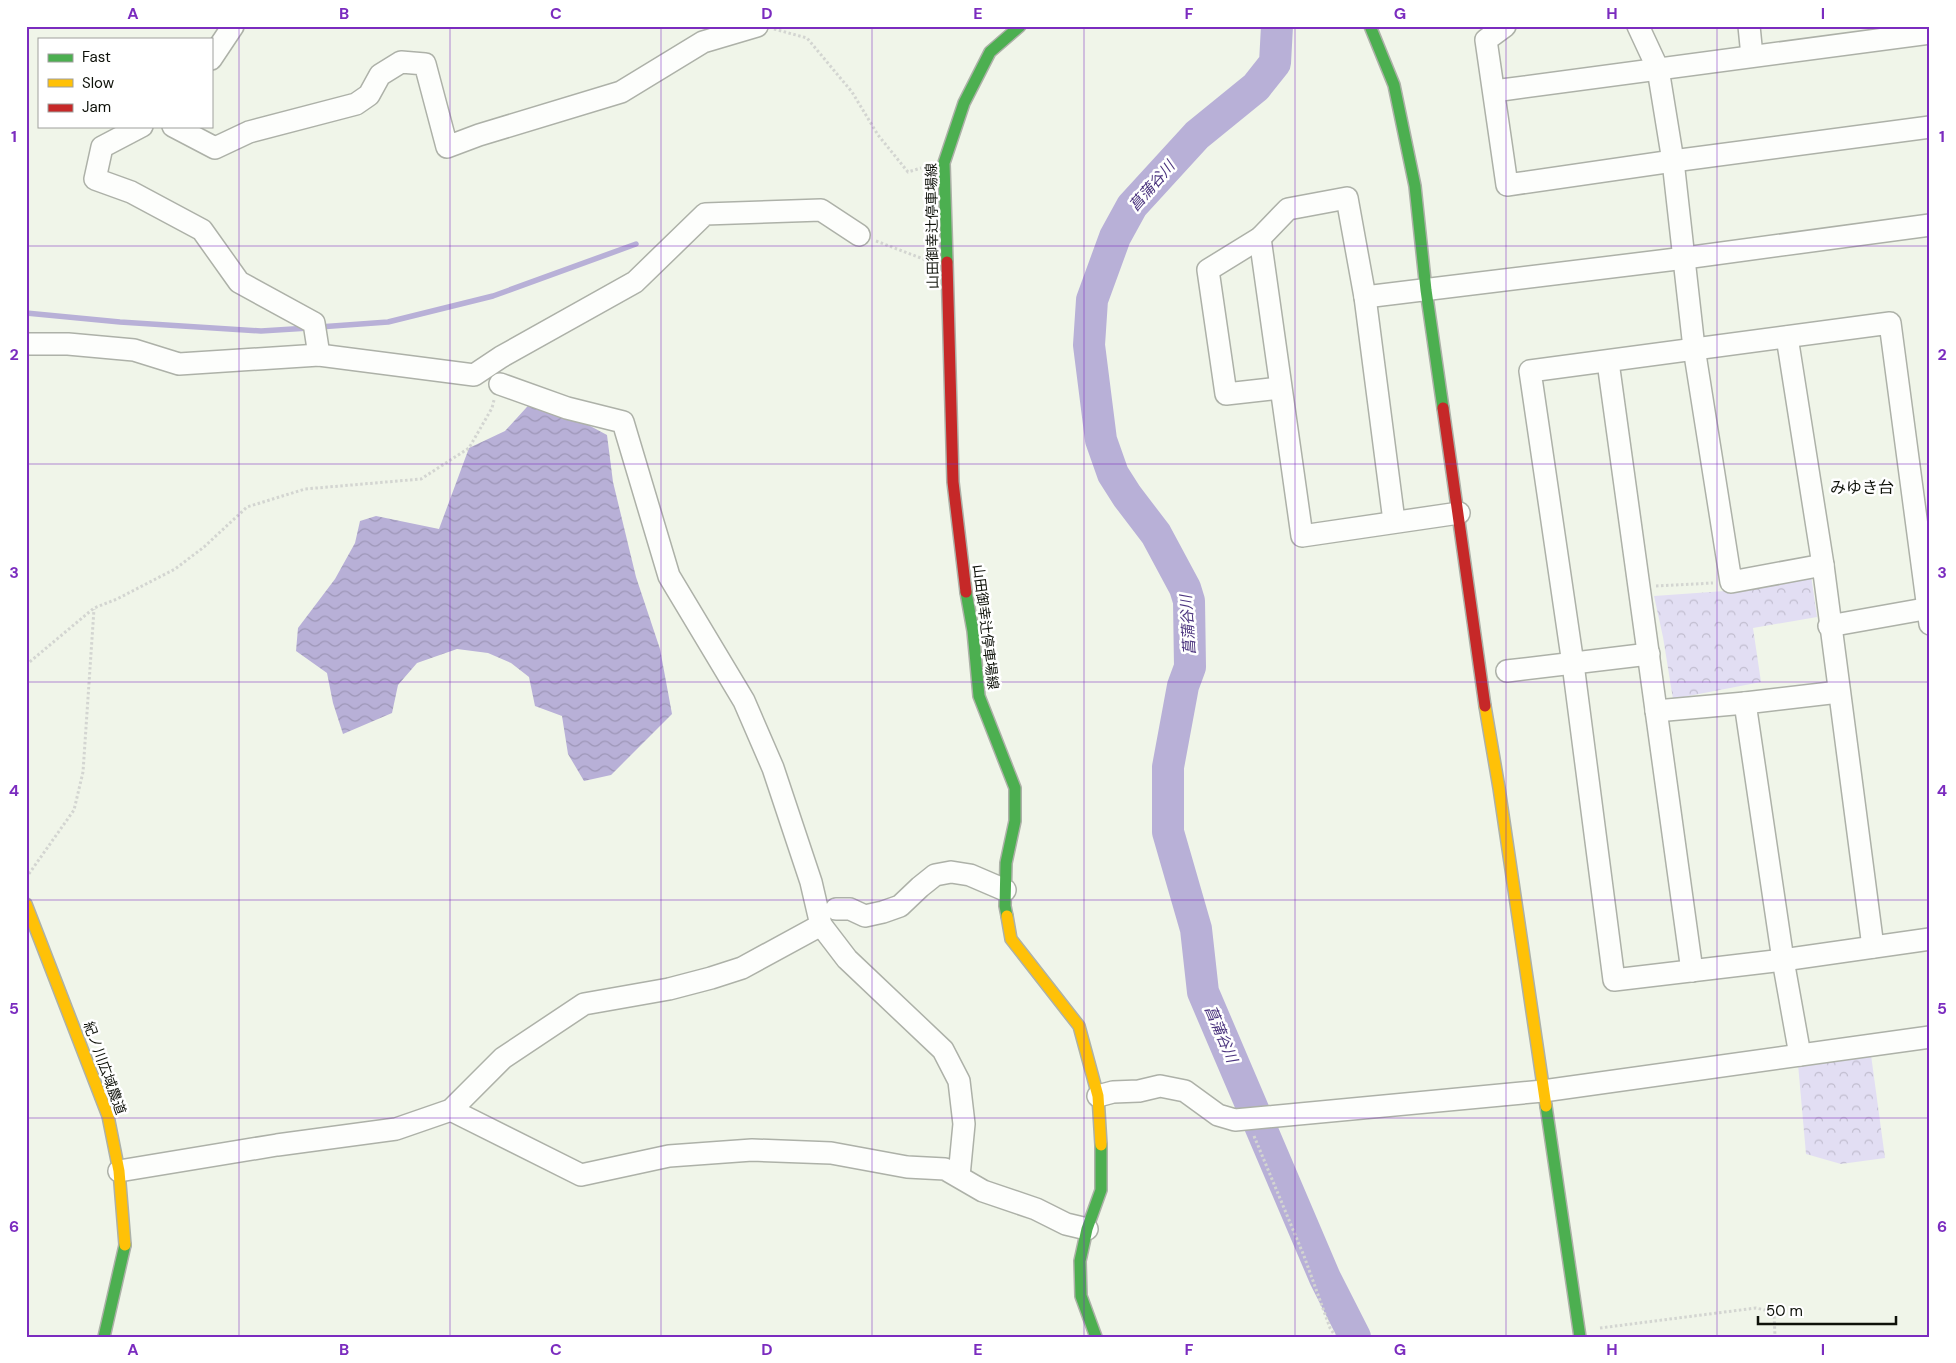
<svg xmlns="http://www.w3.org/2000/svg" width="1956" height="1363" font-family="'DM Sans','Noto Sans JP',sans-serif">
<defs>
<pattern id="park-crowns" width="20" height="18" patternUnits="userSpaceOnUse" patternTransform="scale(1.25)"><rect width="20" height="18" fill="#e2def3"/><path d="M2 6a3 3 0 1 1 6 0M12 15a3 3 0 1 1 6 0" fill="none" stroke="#c1bdcf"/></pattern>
<pattern id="water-waves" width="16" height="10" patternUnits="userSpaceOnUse" patternTransform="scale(1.25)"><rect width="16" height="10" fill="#b8b0d7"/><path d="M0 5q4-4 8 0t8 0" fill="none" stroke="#9d96b7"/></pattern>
</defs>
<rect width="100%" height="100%" fill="#f0f5e9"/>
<g fill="url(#park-crowns)">
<polygon points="1811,575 1817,617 1753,628 1761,682 1673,699 1663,637 1654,596 1739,590"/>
<polygon points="1871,1055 1885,1158 1841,1164 1806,1154 1798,1064"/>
</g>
<polygon fill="url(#water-waves)" points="536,397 607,435 613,482 636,577 660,649 672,714 611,775 584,781 568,754 562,716 535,706 529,677 511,663 488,653 457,649 417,663 398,685 392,713 343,734 333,703 327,673 296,651 298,628 335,579 355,543 360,521 376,516 439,529 469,448 505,431"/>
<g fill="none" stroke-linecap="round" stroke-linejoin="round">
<g stroke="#b8b0d7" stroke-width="5.5">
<polyline points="26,313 120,322 261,331 309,328"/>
<polyline points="319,327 388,322 493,296 636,244"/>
</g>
<polyline stroke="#b8b0d7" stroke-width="32" points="1277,26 1275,63 1256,87 1197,135 1132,206 1115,237 1092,300 1089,345 1101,440 1113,474 1127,496 1156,534 1185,588 1189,601 1190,667 1183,686 1168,767 1168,832 1196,929 1203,992 1325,1278 1355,1337"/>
<g stroke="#adb1a8" stroke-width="24">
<g id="street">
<polyline points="1505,26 1486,40 1507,185 1673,161 1930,127"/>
<polyline points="1638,26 1658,69 1673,161 1694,348 1731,582 1823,565"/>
<polyline points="1749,26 1752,56"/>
<polyline points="211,59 233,26"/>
<polyline points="1494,91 1930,33"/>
<polyline points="142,126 102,147 95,179 131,192 202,230 239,282 314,323 319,355"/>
<polyline points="173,126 215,148 249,132 356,104 369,95 380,75 401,62 425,64 447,147 479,135 621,92 703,42 757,26"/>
<polyline points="1260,238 1302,536 1459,513"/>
<polyline points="1365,297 1685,258 1930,225"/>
<polyline points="1787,337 1823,565 1873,947"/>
<polyline points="26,344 68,344 134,350 179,364 319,355 474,375 501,357 635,282 705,214 821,210 859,235"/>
<polyline points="1608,362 1692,971"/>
<polyline points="500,384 567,408 623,422 669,576 744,701 773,768 811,882 821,925 847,959 943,1050 959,1081 964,1124 959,1176"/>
<polyline points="1280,388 1226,394 1208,270 1260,238 1288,209 1347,198 1365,297 1394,521"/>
<polyline points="1930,624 1890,323 1530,371 1573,664 1614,980 1783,960 1930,939"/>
<polyline points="1829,626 1930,608"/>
<polyline points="1507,671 1649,654"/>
<polyline points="1656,711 1745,703"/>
<polyline points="836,909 850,909 865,916 883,912 900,906 920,887 935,875 951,872 970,875 1005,890"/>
<polyline points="1800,1055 1783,960 1745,703 1839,692"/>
<polyline points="1098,1096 1113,1092 1139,1091 1160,1086 1185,1091 1218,1115 1235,1120 1543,1091 1930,1037"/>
<polyline points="451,1110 581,1175 669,1156 752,1150 831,1153 907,1167 945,1169 983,1191 1036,1209 1066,1224 1087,1229"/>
<polyline points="119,1171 277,1145 396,1129 451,1110 503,1058 584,1004 669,989 711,978 742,968 821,925"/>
</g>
</g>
<g stroke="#adb1a8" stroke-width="14">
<g id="fast">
<polyline points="1370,26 1394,85 1415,186 1426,290 1443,408"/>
<polyline points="947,262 944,163 964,103 990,52 1020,26"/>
<polyline points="966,592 973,631 979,696 1015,788 1015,821 1006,863 1005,906 1007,916"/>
<polyline points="1546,1106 1580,1337"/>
<polyline points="104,1337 125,1245"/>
<polyline points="1096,1337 1081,1296 1080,1261 1087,1229 1101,1190 1101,1145"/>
</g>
</g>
<g stroke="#adb1a8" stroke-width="14">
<g id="slow">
<polyline points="1485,706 1499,788 1546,1106"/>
<polyline points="26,904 108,1116 119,1171 125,1245"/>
<polyline points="1007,916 1011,939 1079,1026 1098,1096 1101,1145"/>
</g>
</g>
<g stroke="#adb1a8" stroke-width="14">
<g id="jam">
<polyline points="947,262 953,482 966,592"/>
<polyline points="1443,408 1485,706"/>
</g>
</g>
<g stroke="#d3d5d1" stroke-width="3" stroke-dasharray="2.5 2.5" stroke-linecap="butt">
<polyline points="774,29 807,38 852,92 878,135 908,172 921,168"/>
<polyline points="876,241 926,260"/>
<polyline points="1656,586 1713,583"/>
<polyline points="26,665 94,608 117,599 175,569 204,547 247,507 305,489 421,479 469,448 492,408 494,400"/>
<polyline points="26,878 74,810 83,772 94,609"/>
<polyline points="1254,1136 1304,1256 1330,1328 1336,1337"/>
<polyline points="1600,1328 1756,1308 1774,1312 1775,1337"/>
</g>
<use href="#street" stroke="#fdfefc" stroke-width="21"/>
<use href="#fast" stroke="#4caf50" stroke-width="11"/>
<use href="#slow" stroke="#ffc107" stroke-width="11"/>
<use href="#jam" stroke="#c62828" stroke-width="11"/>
</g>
<path fill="none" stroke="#7b2cbf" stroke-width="1" stroke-opacity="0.55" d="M239,26V1337M450,26V1337M661,26V1337M872,26V1337M1084,26V1337M1295,26V1337M1506,26V1337M1717,26V1337M26,246H1930M26,464H1930M26,682H1930M26,900H1930M26,1118H1930"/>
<g text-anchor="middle" stroke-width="5" stroke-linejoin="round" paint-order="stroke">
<g font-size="14" fill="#0e1109" stroke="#fff">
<text transform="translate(932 226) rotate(-91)" y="5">山田御幸辻停車場線</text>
<text transform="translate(986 627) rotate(83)" y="5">山田御幸辻停車場線</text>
<text transform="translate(105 1068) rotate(70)" y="5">紀ノ川広域農道</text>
</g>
<g font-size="15" font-style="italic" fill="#4c357f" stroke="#fff">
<text transform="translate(1152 186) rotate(-49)" y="5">菖蒲谷川</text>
<text transform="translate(1188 625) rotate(-94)" y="5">菖蒲谷川</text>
<text transform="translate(1221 1034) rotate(67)" y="5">菖蒲谷川</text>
</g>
<g font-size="16" fill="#0e1109" stroke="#fff">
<text x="1862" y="493">みゆき台</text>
</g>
</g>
<rect width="1956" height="1363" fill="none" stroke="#ffffff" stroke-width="55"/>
<rect x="38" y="38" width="175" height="90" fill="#ffffff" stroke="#9fa09d"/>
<rect x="48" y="54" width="25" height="8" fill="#4caf50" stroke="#9fa09d"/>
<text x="82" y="62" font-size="15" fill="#0e1109">Fast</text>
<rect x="48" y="79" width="25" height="8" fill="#ffc107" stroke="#9fa09d"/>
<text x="82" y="88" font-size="15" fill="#0e1109">Slow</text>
<rect x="48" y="104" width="25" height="8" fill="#c62828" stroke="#9fa09d"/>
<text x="82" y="112" font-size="15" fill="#0e1109">Jam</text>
<path d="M1758 1316v8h138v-8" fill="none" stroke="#0e1109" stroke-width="2.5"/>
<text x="1766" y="1316" font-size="15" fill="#0e1109" stroke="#ffffff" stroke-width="4" paint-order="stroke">50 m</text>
<rect x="28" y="28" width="1900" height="1308" fill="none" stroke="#7b2cbf" stroke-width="2"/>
<g font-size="16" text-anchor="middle" font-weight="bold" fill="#7b2cbf">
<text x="133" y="19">A</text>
<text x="344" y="19">B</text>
<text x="556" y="19">C</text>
<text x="767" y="19">D</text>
<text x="978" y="19">E</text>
<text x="1189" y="19">F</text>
<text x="1400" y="19">G</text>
<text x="1612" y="19">H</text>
<text x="1823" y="19">I</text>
<text x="14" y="142">1</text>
<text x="1942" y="142">1</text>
<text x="14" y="360">2</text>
<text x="1942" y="360">2</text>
<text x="14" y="578">3</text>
<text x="1942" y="578">3</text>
<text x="14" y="796">4</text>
<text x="1942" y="796">4</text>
<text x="14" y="1014">5</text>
<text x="1942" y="1014">5</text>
<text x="14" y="1232">6</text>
<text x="1942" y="1232">6</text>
<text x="133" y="1355">A</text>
<text x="344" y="1355">B</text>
<text x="556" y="1355">C</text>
<text x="767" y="1355">D</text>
<text x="978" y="1355">E</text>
<text x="1189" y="1355">F</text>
<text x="1400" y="1355">G</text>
<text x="1612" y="1355">H</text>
<text x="1823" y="1355">I</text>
</g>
</svg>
